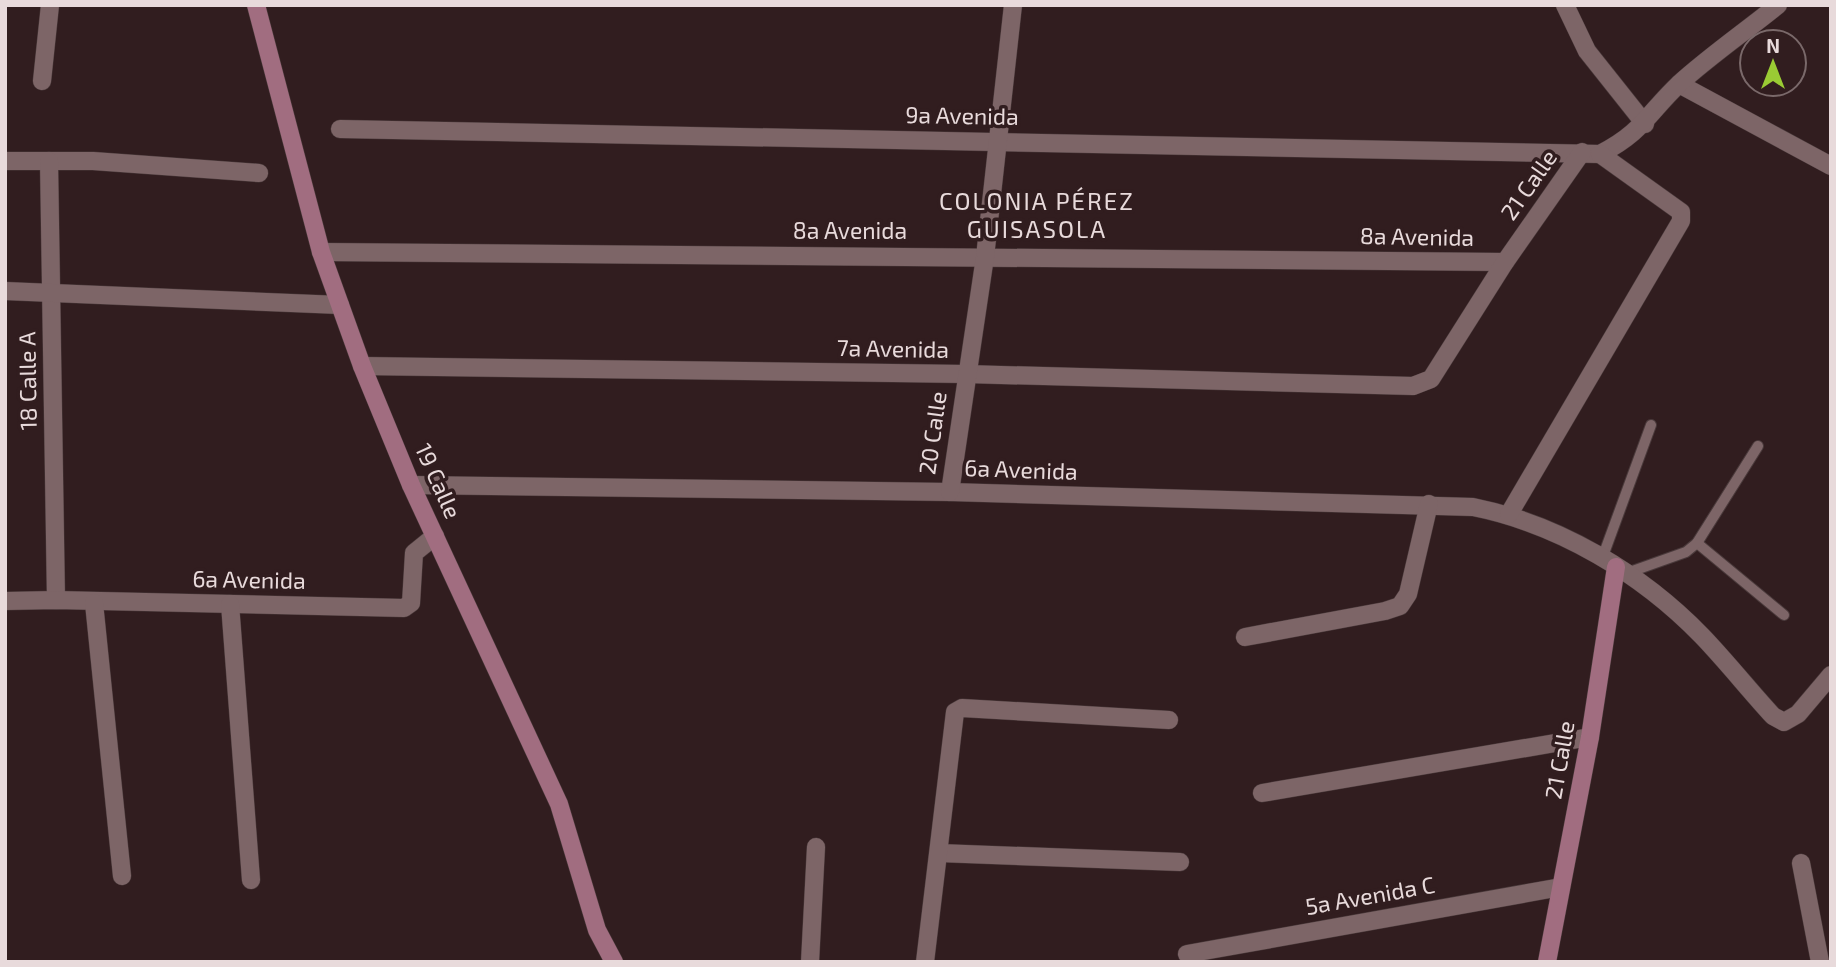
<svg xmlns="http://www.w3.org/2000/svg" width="1836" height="967" font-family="'Exo 2',sans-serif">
<rect width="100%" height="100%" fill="#311d1f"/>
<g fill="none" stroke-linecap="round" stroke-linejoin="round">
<g stroke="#4a3a3b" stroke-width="12">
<g id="lane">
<polyline points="1697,543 1784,615"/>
<polyline points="1603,556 1651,425"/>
<polyline points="1627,573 1686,552 1697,543 1758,446"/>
</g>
</g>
<g stroke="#4a3a3b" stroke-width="19">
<g id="street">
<polyline points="1565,5 1587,51 1645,124"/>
<polyline points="42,81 50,5"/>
<polyline points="1679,84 1831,166"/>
<path d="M340,129L1600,154C1643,132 1648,113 1680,83C1711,55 1746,31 1778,5"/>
<polyline points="5,161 93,161 259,173"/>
<polyline points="49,161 56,600"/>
<polyline points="321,252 1505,262"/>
<polyline points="5,291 340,305"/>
<polyline points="362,366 966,374 1413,386 1431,379 1505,262 1582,152"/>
<path d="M411,485L950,492L1473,507C1559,524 1642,574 1702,636C1727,662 1749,690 1773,716L1784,722L1798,714L1831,675"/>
<polyline points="950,492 985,257 1013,5"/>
<polyline points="1509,514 1681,221 1681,212 1600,154"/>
<polyline points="5,601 56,600 404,608 411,603 414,553 435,536"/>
<polyline points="94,603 122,876"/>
<polyline points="230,604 251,880"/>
<polyline points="1245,637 1385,611 1400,606 1408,594 1429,504"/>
<polyline points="1262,793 1590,737"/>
<polyline points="939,853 1180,862"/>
<polyline points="1801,863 1820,962"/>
<polyline points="1187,954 1561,887"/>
<polyline points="810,962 816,847"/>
<polyline points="925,962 955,712 962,708 1169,720"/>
</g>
</g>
<g stroke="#4a3a3b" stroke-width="19">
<g id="secondary">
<polyline points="256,5 321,252 362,366 411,485 559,804 597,930 614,962"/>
<polyline points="1547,962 1590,737 1616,567"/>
</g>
</g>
<use href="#lane" stroke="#7d6567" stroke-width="10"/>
<use href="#street" stroke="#7d6567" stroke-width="18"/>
<use href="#secondary" stroke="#a16d80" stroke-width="18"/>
</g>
<g text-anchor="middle" stroke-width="7" stroke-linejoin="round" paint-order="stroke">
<g font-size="23" fill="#e8dadb" stroke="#311d1f">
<text transform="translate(962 116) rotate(1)" y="8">9a Avenida</text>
<text transform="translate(1529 185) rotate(-55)" y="8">21 Calle</text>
<text x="850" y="239">8a Avenida</text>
<text transform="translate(1417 237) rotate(1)" y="8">8a Avenida</text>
<text transform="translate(893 349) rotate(1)" y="8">7a Avenida</text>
<text transform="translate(28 381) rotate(-91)" y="8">18 Calle A</text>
<text transform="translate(933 433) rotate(-82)" y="8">20 Calle</text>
<text transform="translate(1021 470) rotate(2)" y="8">6a Avenida</text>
<text transform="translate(438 481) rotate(66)" y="8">19 Calle</text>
<text transform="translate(249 580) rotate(1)" y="8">6a Avenida</text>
<text transform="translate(1560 760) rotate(-80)" y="8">21 Calle</text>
<text transform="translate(1370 896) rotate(-10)" y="8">5a Avenida C</text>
</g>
<g font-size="24" letter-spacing="2" fill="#e8dadb" stroke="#311d1f">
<text x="1037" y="210">COLONIA PÉREZ<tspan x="1037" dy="28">GUISASOLA</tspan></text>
</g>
</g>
<rect width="1836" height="967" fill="none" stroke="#e8dadb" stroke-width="14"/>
<g transform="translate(1773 63)"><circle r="33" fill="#311d1f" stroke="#7a696a" stroke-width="2"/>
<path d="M0-5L12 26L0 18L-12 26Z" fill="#9acb34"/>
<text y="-10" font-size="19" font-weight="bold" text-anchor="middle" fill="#e8dadb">N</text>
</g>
</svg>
